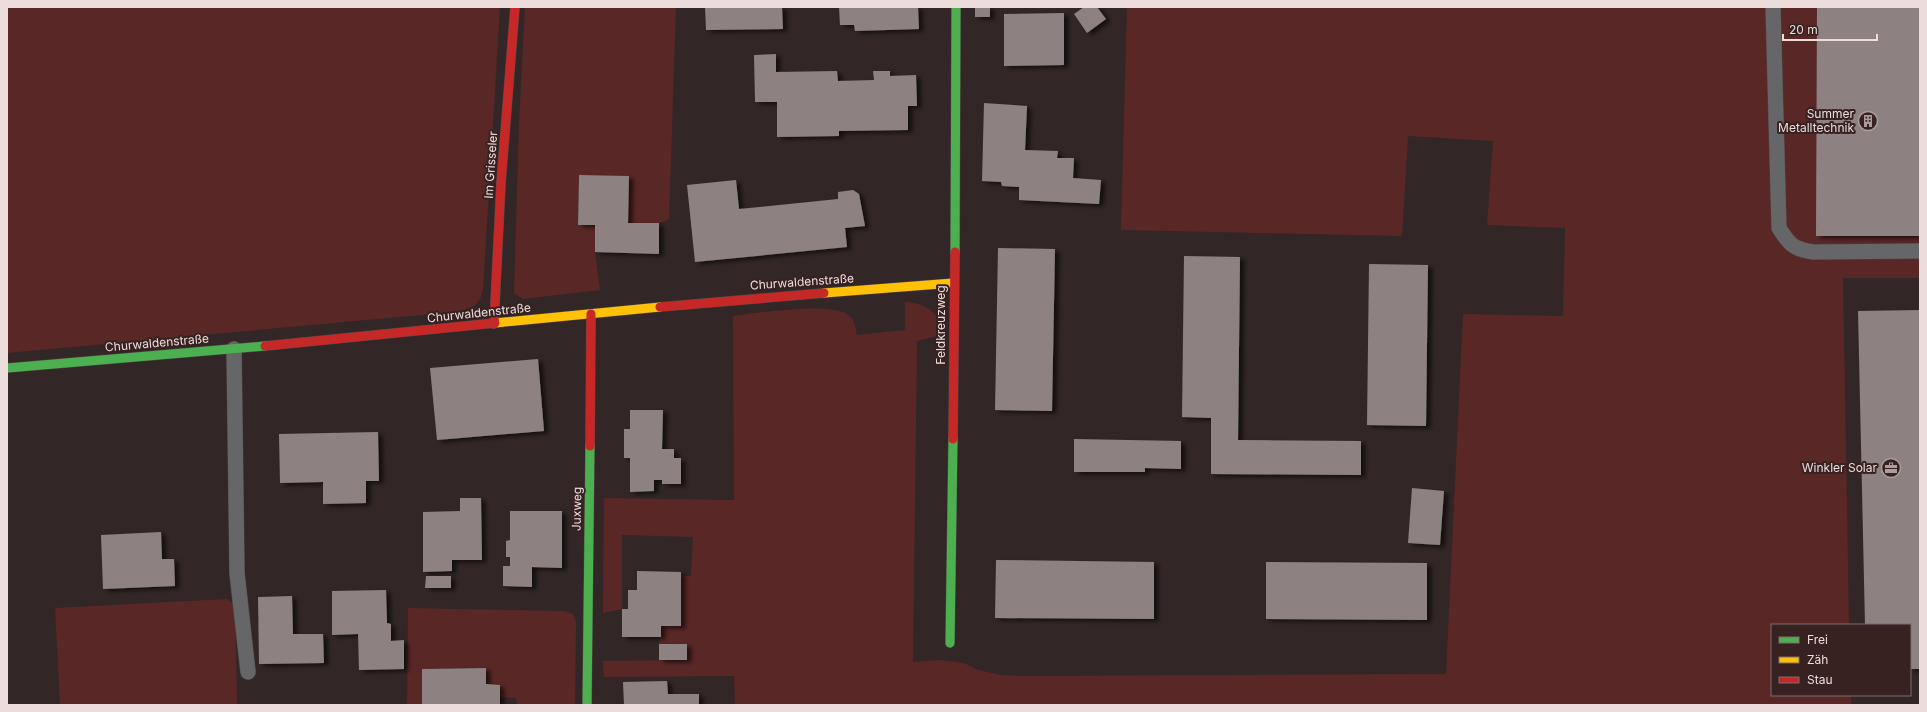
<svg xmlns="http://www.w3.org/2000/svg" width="1927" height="712" font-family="Inter,sans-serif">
<defs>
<filter id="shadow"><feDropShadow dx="4.5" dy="2.5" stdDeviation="2" flood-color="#0009"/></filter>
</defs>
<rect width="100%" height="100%" fill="#322726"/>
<g fill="#5a2727">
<path d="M7,7H500L483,290C478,309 472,307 454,312L7,353Z"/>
<polygon points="525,7 676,7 669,219 659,223 628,223 629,176 579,175 578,224 595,225 595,252 600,290 523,299 514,293 519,122"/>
<path d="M1127,7H1920V278H1843L1849,625H1772V695H1851V705H735L734,676L604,677L603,661L687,660V644H659L661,626L681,576H691L693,537L622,535V609L603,613L604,498L734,500L733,316C757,313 828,302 847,314C855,319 855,326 857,335L905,330V302C926,303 940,312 942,335L917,341L913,662L939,660L964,663L978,670L1001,675L1025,676L1446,674L1463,314L1563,316L1565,228L1487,225L1493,141L1408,136L1402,236L1121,230Z"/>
<polygon points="227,599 235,605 237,705 60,705 55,608"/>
<polygon points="408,608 564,611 573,614 576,622 575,705 517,705 516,698 500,697 500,685 486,684 486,668 422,669 422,705 407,705"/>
</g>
<g fill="#8d8281" filter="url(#shadow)">
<polygon points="705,7 782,7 783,29 706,30"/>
<polygon points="839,7 918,7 919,29 855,31 854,25 840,25"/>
<rect x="975" y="7" width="15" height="10"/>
<polygon points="1084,7 1097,7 1106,19 1087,33 1074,14"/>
<polygon points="1817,7 1920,7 1920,236 1816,236"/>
<polygon points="1064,13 1064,65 1004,66 1004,14"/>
<polygon points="776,54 776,72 837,71 838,81 874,80 873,71 890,71 890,76 916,75 917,106 908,106 908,130 839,131 839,136 777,137 777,102 755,102 754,55"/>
<polygon points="984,103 1027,106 1025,150 1058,151 1057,158 1074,158 1073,178 1101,180 1099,204 1019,200 1019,187 1002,186 1001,182 982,181"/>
<polygon points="579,175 629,176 628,223 659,223 659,254 595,252 595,225 578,225"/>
<polygon points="736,180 739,209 838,199 838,192 853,190 859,194 865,226 845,228 847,247 695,262 687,185"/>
<polygon points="998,248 1055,249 1052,411 995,410"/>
<polygon points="1184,256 1240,257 1238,440 1361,441 1361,475 1211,474 1211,418 1182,417"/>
<polygon points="1369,264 1428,265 1426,426 1367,425"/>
<polygon points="1920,310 1920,669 1910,669 1910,625 1865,625 1858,311"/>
<polygon points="538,359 544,431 437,440 430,368"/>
<polygon points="630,410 663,410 662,449 674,449 674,458 681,458 681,484 662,484 662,480 654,480 654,491 630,492 630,458 624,458 624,429 630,429"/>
<polygon points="378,432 379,481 366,481 366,503 323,504 323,482 280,483 279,434"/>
<polygon points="1074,439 1181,441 1181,469 1145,468 1145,472 1074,472"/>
<polygon points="1412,488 1444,491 1440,545 1408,543"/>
<polygon points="460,498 481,498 482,560 452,560 452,571 423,572 423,512 460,511"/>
<polygon points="510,511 562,511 562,568 532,567 532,587 503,586 503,566 510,566 510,557 506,557 506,541 510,540"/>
<polygon points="161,532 162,559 174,559 175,586 103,589 101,535"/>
<polygon points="996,560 1154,562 1154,619 995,618"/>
<polygon points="1266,562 1427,563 1427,620 1266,619"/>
<polygon points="637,571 681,572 681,626 661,626 661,637 622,637 622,609 628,609 628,590 637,590"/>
<polygon points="426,576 451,576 451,588 425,588"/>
<polygon points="386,590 387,623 391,624 391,641 404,640 404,669 359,670 358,634 332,635 332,591"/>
<polygon points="292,596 293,634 323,634 324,663 259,664 258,597"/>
<rect x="659" y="644" width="28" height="16"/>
<polygon points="486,668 486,684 500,685 500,705 422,705 422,669"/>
<polygon points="667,681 668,694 699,694 699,705 624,705 623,682"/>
</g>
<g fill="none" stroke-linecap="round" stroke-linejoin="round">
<g stroke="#4f4544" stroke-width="16">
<g id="lane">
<path d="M1773,7L1779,228C1789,244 1793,249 1813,252L1920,251"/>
<polyline points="234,349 237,573 248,672"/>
</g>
</g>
<g stroke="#4f4544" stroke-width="10">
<g id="fast">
<polyline points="955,252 956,7"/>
<polyline points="7,368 265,346"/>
<polyline points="950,643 953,439"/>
<polyline points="587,705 590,446"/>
</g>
</g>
<g stroke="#4f4544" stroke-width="10">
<g id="slow">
<polyline points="824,293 953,283"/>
<polyline points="495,323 660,307"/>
</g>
</g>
<g stroke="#4f4544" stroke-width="10">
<g id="jam">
<polyline points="660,307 824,293"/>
<polyline points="494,324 501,183 515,7"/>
<polyline points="265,346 495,323"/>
<polyline points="953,439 955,252"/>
<polyline points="590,446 591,314"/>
</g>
</g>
<use href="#lane" stroke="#666567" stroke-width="15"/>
<use href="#fast" stroke="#4caf50" stroke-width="9"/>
<use href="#slow" stroke="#ffc107" stroke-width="9"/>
<use href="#jam" stroke="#c62828" stroke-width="9"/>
</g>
<defs>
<g id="building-ring" transform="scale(1)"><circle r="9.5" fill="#372221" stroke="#ab9d9c" stroke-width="1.5"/><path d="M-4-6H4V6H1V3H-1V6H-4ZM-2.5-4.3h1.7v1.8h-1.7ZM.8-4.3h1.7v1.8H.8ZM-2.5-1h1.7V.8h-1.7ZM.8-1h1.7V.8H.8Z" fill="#ab9d9c"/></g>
<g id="office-ring" transform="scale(1)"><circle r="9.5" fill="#372221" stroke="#ab9d9c" stroke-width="1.5"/><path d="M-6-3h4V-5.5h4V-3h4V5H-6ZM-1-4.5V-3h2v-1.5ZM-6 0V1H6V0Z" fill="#ab9d9c"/></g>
</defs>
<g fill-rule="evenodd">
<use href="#building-ring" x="1868" y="121"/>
<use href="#office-ring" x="1891" y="468"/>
</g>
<g text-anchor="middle" stroke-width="4" stroke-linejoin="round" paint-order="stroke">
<g font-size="12" fill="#ecdddc" stroke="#372221" text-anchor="end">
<text x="1854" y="118">Summer<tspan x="1854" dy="14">Metalltechnik</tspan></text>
<text x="1877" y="472">Winkler Solar</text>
</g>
<g font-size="12" fill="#ecdddc" stroke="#372221">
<text transform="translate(491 165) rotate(-86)" y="4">Im Grisseler</text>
<text transform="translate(802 282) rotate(-4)" y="4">Churwaldenstraße</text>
<text transform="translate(479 313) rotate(-6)" y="4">Churwaldenstraße</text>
<text transform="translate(941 325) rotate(-90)" y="4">Feldkreuzweg</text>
<text transform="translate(157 343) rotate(-5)" y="4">Churwaldenstraße</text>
<text transform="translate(577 509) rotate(-89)" y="4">Juxweg</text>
</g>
</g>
<rect width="1927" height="712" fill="none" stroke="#ecdddc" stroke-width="16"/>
<rect x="1771" y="624" width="140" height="72" fill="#372221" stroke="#7f6d6c"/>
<rect x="1779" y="637" width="20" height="6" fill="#4caf50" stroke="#7f6d6c"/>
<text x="1807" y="644" font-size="12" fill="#ecdddc">Frei</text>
<rect x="1779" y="657" width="20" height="6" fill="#ffc107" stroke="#7f6d6c"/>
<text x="1807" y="664" font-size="12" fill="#ecdddc">Zäh</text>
<rect x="1779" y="677" width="20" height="6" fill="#c62828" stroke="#7f6d6c"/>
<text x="1807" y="684" font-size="12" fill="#ecdddc">Stau</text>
<path d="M1783 34v6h94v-6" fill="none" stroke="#ecdddc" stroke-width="2"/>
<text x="1789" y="34" font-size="12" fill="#ecdddc" stroke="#372221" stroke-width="3" paint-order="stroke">20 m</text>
</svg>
